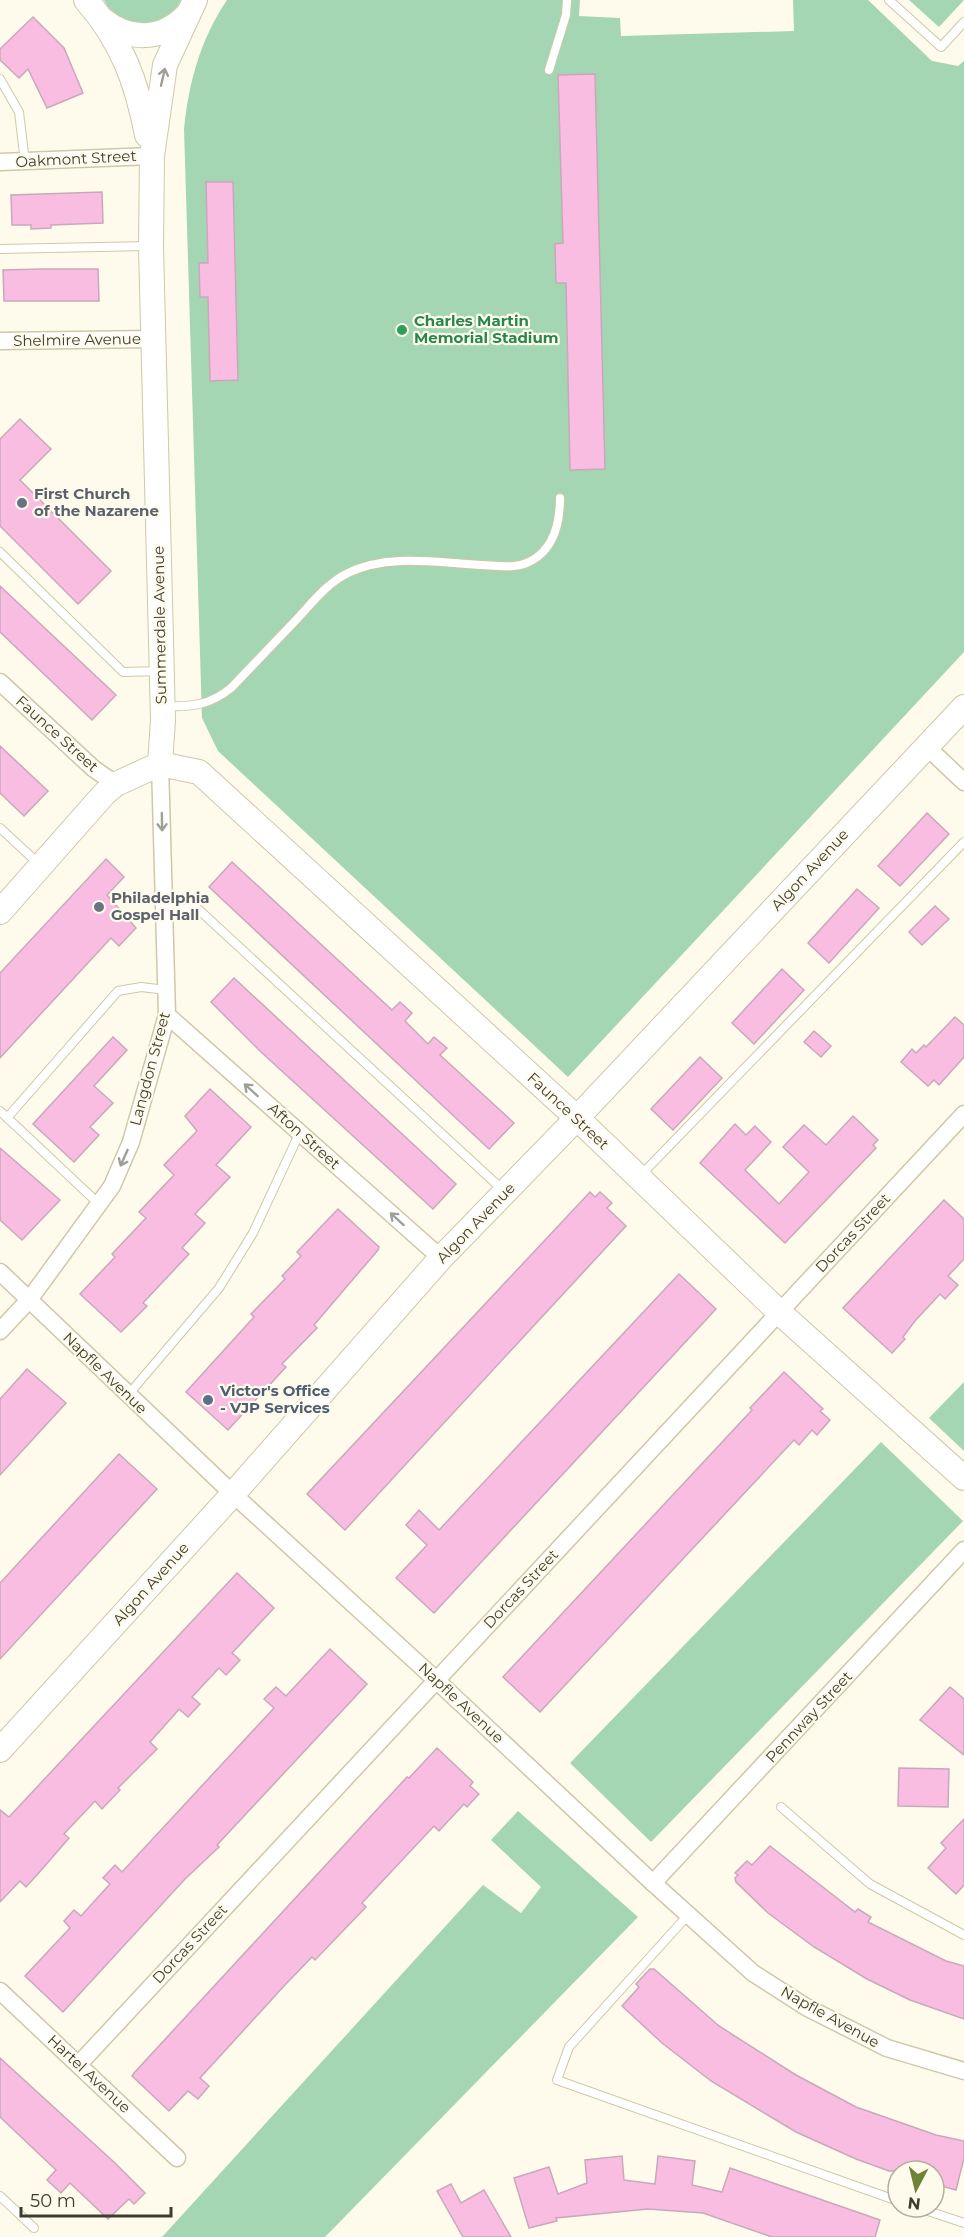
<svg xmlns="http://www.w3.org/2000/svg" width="964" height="2237" font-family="Montserrat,sans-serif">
<rect width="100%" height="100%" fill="#fefbed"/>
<g fill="#a5d6b3">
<path d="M104,0H181C166,32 118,31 104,0Z"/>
<path d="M227,0H580L579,16L620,18L621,36L794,31L793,0H868L932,61L958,66L964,61V652L568,1077L218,751L202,718L184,129C189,82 200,40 227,0Z"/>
<polygon points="909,0 964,0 939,27"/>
<polygon points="964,1382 964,1451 929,1418"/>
<polygon points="881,1442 963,1521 651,1842 570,1763"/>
<polygon points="518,1811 638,1917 325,2237 162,2237 483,1885 521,1913 541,1887 491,1840"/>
</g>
<g fill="#f9bde2" stroke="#c9a8bb" stroke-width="1.5">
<polygon points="33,17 64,48 83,93 47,108 28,69 19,78 0,60 0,49"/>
<polygon points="595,74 605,469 570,470 566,283 556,283 555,244 563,243 558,75"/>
<polygon points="206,182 233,182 238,380 210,381 208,297 200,297 199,263 208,263"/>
<polygon points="102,192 103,223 51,225 51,228 31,229 31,225 12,225 11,195"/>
<polygon points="41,269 98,269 99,301 4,301 3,270"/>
<polygon points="20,419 51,449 20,480 111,571 78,604 0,526 0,439"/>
<polygon points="0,586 116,695 92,720 0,632"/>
<polygon points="0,746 48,791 24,816 0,793"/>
<polygon points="927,813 949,834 900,886 878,866"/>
<polygon points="106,859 124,877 107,895 136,928 119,946 111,938 0,1058 0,973"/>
<polygon points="232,862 392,1010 400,1002 412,1013 405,1021 428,1044 434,1037 447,1048 440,1055 514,1123 489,1149 209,887"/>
<polygon points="857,889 879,908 829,963 808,943"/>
<polygon points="935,906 949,919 922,945 909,932"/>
<polygon points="782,969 804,990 754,1044 732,1023"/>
<polygon points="234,978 456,1184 433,1209 261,1052 211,1002"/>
<polygon points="955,1017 964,1025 964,1057 939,1085 934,1080 928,1086 901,1062 912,1049 916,1053 924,1045 926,1047"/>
<polygon points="814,1031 831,1046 821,1057 804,1042"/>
<polygon points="113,1037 127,1050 94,1086 113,1103 90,1127 99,1135 74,1162 33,1124"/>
<polygon points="700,1057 722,1078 673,1130 651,1109"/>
<polygon points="210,1089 251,1127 216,1165 230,1177 195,1214 205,1223 182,1248 189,1254 143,1303 147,1306 121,1332 80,1294 115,1257 112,1254 146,1218 139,1212 174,1175 164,1165 197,1131 185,1116"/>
<polygon points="853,1116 878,1140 873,1145 876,1148 785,1243 700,1163 735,1124 746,1135 755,1126 771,1142 745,1170 779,1204 809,1172 783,1147 804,1125 826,1145"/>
<polygon points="0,1148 60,1200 22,1240 0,1220"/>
<polygon points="590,1192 595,1197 600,1192 612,1203 607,1208 626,1226 345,1530 307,1494"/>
<polygon points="944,1200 964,1219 964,1259 948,1276 958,1285 945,1299 940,1294 915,1321 903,1337 905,1339 892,1353 843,1308"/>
<polygon points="338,1209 379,1247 378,1250 314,1325 317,1328 282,1364 286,1367 228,1430 186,1392 254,1317 251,1314 285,1279 282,1276 301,1256 297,1252"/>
<polygon points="679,1274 716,1309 434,1613 396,1578 427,1545 406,1525 419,1510 439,1530"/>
<polygon points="27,1369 66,1403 0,1475 0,1399"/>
<polygon points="784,1372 823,1409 820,1411 830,1420 817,1435 812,1430 799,1445 794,1440 540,1712 503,1677 752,1410 750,1408"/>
<polygon points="119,1454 157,1489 0,1659 0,1583"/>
<polygon points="237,1573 274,1608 232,1653 240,1660 226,1675 219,1668 192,1697 200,1704 188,1717 179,1709 175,1714 150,1742 157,1749 118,1788 120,1790 102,1809 95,1801 64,1834 69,1838 37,1875 26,1887 20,1881 0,1902 0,1810 9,1817"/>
<polygon points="330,1649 367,1684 217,1845 219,1847 185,1879 63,2012 25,1976 70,1928 64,1921 74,1910 81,1916 110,1884 103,1878 115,1865 122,1872 274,1708 264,1699 276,1687 286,1696"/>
<polygon points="950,1687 964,1699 964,1755 920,1720"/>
<polygon points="437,1748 473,1782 470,1786 479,1794 467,1807 464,1804 439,1831 434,1826 362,1903 366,1907 315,1960 312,1957 284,1986 200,2078 209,2086 198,2099 188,2091 169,2111 132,2076 134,2073 407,1777 409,1778"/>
<polygon points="899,1768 949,1769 948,1807 898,1806"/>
<polygon points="964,1819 964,1885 956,1894 928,1868 946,1848 941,1843"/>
<polygon points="770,1846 855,1912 858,1909 871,1917 868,1922 946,1961 964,1966 964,2019 910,2000 867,1979 814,1947 768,1913 736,1882 735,1878 738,1875 735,1873 747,1861 752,1865"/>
<polygon points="650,1969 654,1969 719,2026 796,2075 856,2107 936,2135 964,2141 964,2158 956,2190 934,2184 934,2171 889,2171 856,2159 796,2132 711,2081 662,2043 622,2006 639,1987 636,1984"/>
<polygon points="0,2058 115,2163 145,2193 134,2204 129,2199 108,2219 70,2183 61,2193 47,2180 56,2170 0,2117"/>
<polygon points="622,2156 624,2180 655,2184 658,2156 695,2161 692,2185 722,2192 730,2168 880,2220 875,2237 772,2237 703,2213 648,2209 556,2218 557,2221 529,2228 514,2178 549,2167 558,2194 587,2183 585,2160"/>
<polygon points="451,2184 461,2203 484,2190 511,2237 463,2237 437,2191"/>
</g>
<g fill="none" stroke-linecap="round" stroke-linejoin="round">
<g stroke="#cfc8a6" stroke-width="10">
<g id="lane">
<polyline points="889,0 941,47 964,22"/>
<polyline points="549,70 566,15 567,0"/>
<polyline points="0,79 19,112 25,162"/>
<polyline points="0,249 148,246"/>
<polyline points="0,552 123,672 161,671"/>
<path d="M166,706C192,707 210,705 231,688C253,665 275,642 297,619C312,603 327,583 348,573C389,553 438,563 482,565C499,566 516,569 531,561C555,548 560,522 560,498"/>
<polyline points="0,828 39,864"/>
<polyline points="164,908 198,909 504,1191"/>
<polyline points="0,1111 99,1204"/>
<polyline points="7,1118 118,991 141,987 166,990"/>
<polyline points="641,1175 964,842"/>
<polyline points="128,1395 219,1288 253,1233 300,1132"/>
<polyline points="781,1807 870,1884 964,1935"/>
<polyline points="688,1915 569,2047 557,2080 898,2201"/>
<polyline points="0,2196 34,2228"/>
<polyline points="916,2207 964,2223"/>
</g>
</g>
<g stroke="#cfc8a6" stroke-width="19">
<g id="street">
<polyline points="0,162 152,156"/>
<polyline points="0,341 153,339"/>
<polyline points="0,682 94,769 116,784"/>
<polyline points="927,747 964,782"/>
<polyline points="167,1015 441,1258"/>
<polyline points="0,1272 233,1494 436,1680 653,1883 753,1973 806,2007 887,2048 964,2071"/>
<polyline points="0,1331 29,1300 112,1186 131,1142 167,1015 160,764"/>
<polyline points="653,1883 964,1550"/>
<polyline points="0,1991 177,2158"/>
<polyline points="79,2064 964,1114"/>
</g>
</g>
<g stroke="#cfc8a6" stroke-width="26">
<g id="secondary">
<path d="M86,0C122,41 137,83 147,135"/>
<path d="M103,20C130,42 163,40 187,15"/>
<polyline points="160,764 199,772 577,1118 779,1312 964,1478"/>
<polyline points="160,764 163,720 151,246 152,156 165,65 195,0"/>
<polyline points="0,912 105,793 116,784 160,764"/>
<polyline points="0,1750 233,1494 441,1258 577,1118 964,707"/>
</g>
</g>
<use href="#lane" stroke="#fff" stroke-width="8"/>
<use href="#street" stroke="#fff" stroke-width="16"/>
<use href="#secondary" stroke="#fff" stroke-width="24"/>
</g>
<defs><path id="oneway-shaft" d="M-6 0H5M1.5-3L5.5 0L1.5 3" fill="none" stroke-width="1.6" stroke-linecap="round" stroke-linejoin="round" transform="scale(1.5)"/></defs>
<g stroke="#a09e97">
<use href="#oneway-shaft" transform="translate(163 77) rotate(-77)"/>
<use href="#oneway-shaft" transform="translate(162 822) rotate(89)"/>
<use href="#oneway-shaft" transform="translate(251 1090) rotate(-138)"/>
<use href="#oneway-shaft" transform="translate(124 1158) rotate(114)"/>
<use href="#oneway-shaft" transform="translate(397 1219) rotate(-138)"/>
</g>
<circle fill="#2e9e5b" stroke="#fefbed" stroke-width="2" cx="402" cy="330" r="6"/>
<g fill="#6b7280" stroke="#fefbed" stroke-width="2">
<circle cx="22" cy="503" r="6"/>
<circle cx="99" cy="907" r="6"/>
</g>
<circle fill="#5c6f8a" stroke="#fefbed" stroke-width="2" cx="208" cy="1400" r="6"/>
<g text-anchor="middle" stroke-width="4.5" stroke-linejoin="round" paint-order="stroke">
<g font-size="15" fill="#403d2f" stroke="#fefbed">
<text transform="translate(76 159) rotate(-3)" y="5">Oakmont Street</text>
<text transform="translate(77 340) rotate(-1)" y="5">Shelmire Avenue</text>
<text transform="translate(160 625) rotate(-91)" y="5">Summerdale Avenue</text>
<text transform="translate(57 734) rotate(42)" y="5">Faunce Street</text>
<text transform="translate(810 870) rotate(-47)" y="5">Algon Avenue</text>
<text transform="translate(150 1069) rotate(-75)" y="5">Langdon Street</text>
<text transform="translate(568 1111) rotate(43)" y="5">Faunce Street</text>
<text transform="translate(304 1136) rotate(42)" y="5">Afton Street</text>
<text transform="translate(476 1223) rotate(-46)" y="5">Algon Avenue</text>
<text transform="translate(853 1233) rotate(-47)" y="5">Dorcas Street</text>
<text transform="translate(105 1373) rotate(44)" y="5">Napfle Avenue</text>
<text transform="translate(151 1584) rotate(-48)" y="5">Algon Avenue</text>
<text transform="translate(521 1589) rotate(-47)" y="5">Dorcas Street</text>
<text transform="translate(461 1703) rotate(43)" y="5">Napfle Avenue</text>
<text transform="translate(809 1717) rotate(-47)" y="5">Pennway Street</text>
<text transform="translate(190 1944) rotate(-47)" y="5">Dorcas Street</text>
<text transform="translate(830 2017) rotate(29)" y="5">Napfle Avenue</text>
<text transform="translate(89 2074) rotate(43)" y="5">Hartel Avenue</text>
</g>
<g font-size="15" font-weight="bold" fill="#27864d" stroke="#fefbed" text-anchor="start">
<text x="414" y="326">Charles Martin<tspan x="414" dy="17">Memorial Stadium</tspan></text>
</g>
<g font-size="15" font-weight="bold" fill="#5b616d" stroke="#fefbed" text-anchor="start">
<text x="34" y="499">First Church<tspan x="34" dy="17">of the Nazarene</tspan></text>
<text x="111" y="903">Philadelphia<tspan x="111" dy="17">Gospel Hall</tspan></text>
</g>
<g font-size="15" font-weight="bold" fill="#4e5e75" stroke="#fefbed" text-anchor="start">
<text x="220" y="1396">Victor's Office<tspan x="220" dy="17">- VJP Services</tspan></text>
</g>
</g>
<g transform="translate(916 2189) rotate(187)"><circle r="28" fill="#fefbed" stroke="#b2afa1" stroke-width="1.5"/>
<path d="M0-4.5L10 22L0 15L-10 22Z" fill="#6d8335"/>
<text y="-9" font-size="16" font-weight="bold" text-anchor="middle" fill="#403d2f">N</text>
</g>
<path d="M21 2207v9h150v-9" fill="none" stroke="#403d2f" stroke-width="3"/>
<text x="30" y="2207" font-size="18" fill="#403d2f" stroke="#fefbed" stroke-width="4.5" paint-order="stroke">50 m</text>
</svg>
